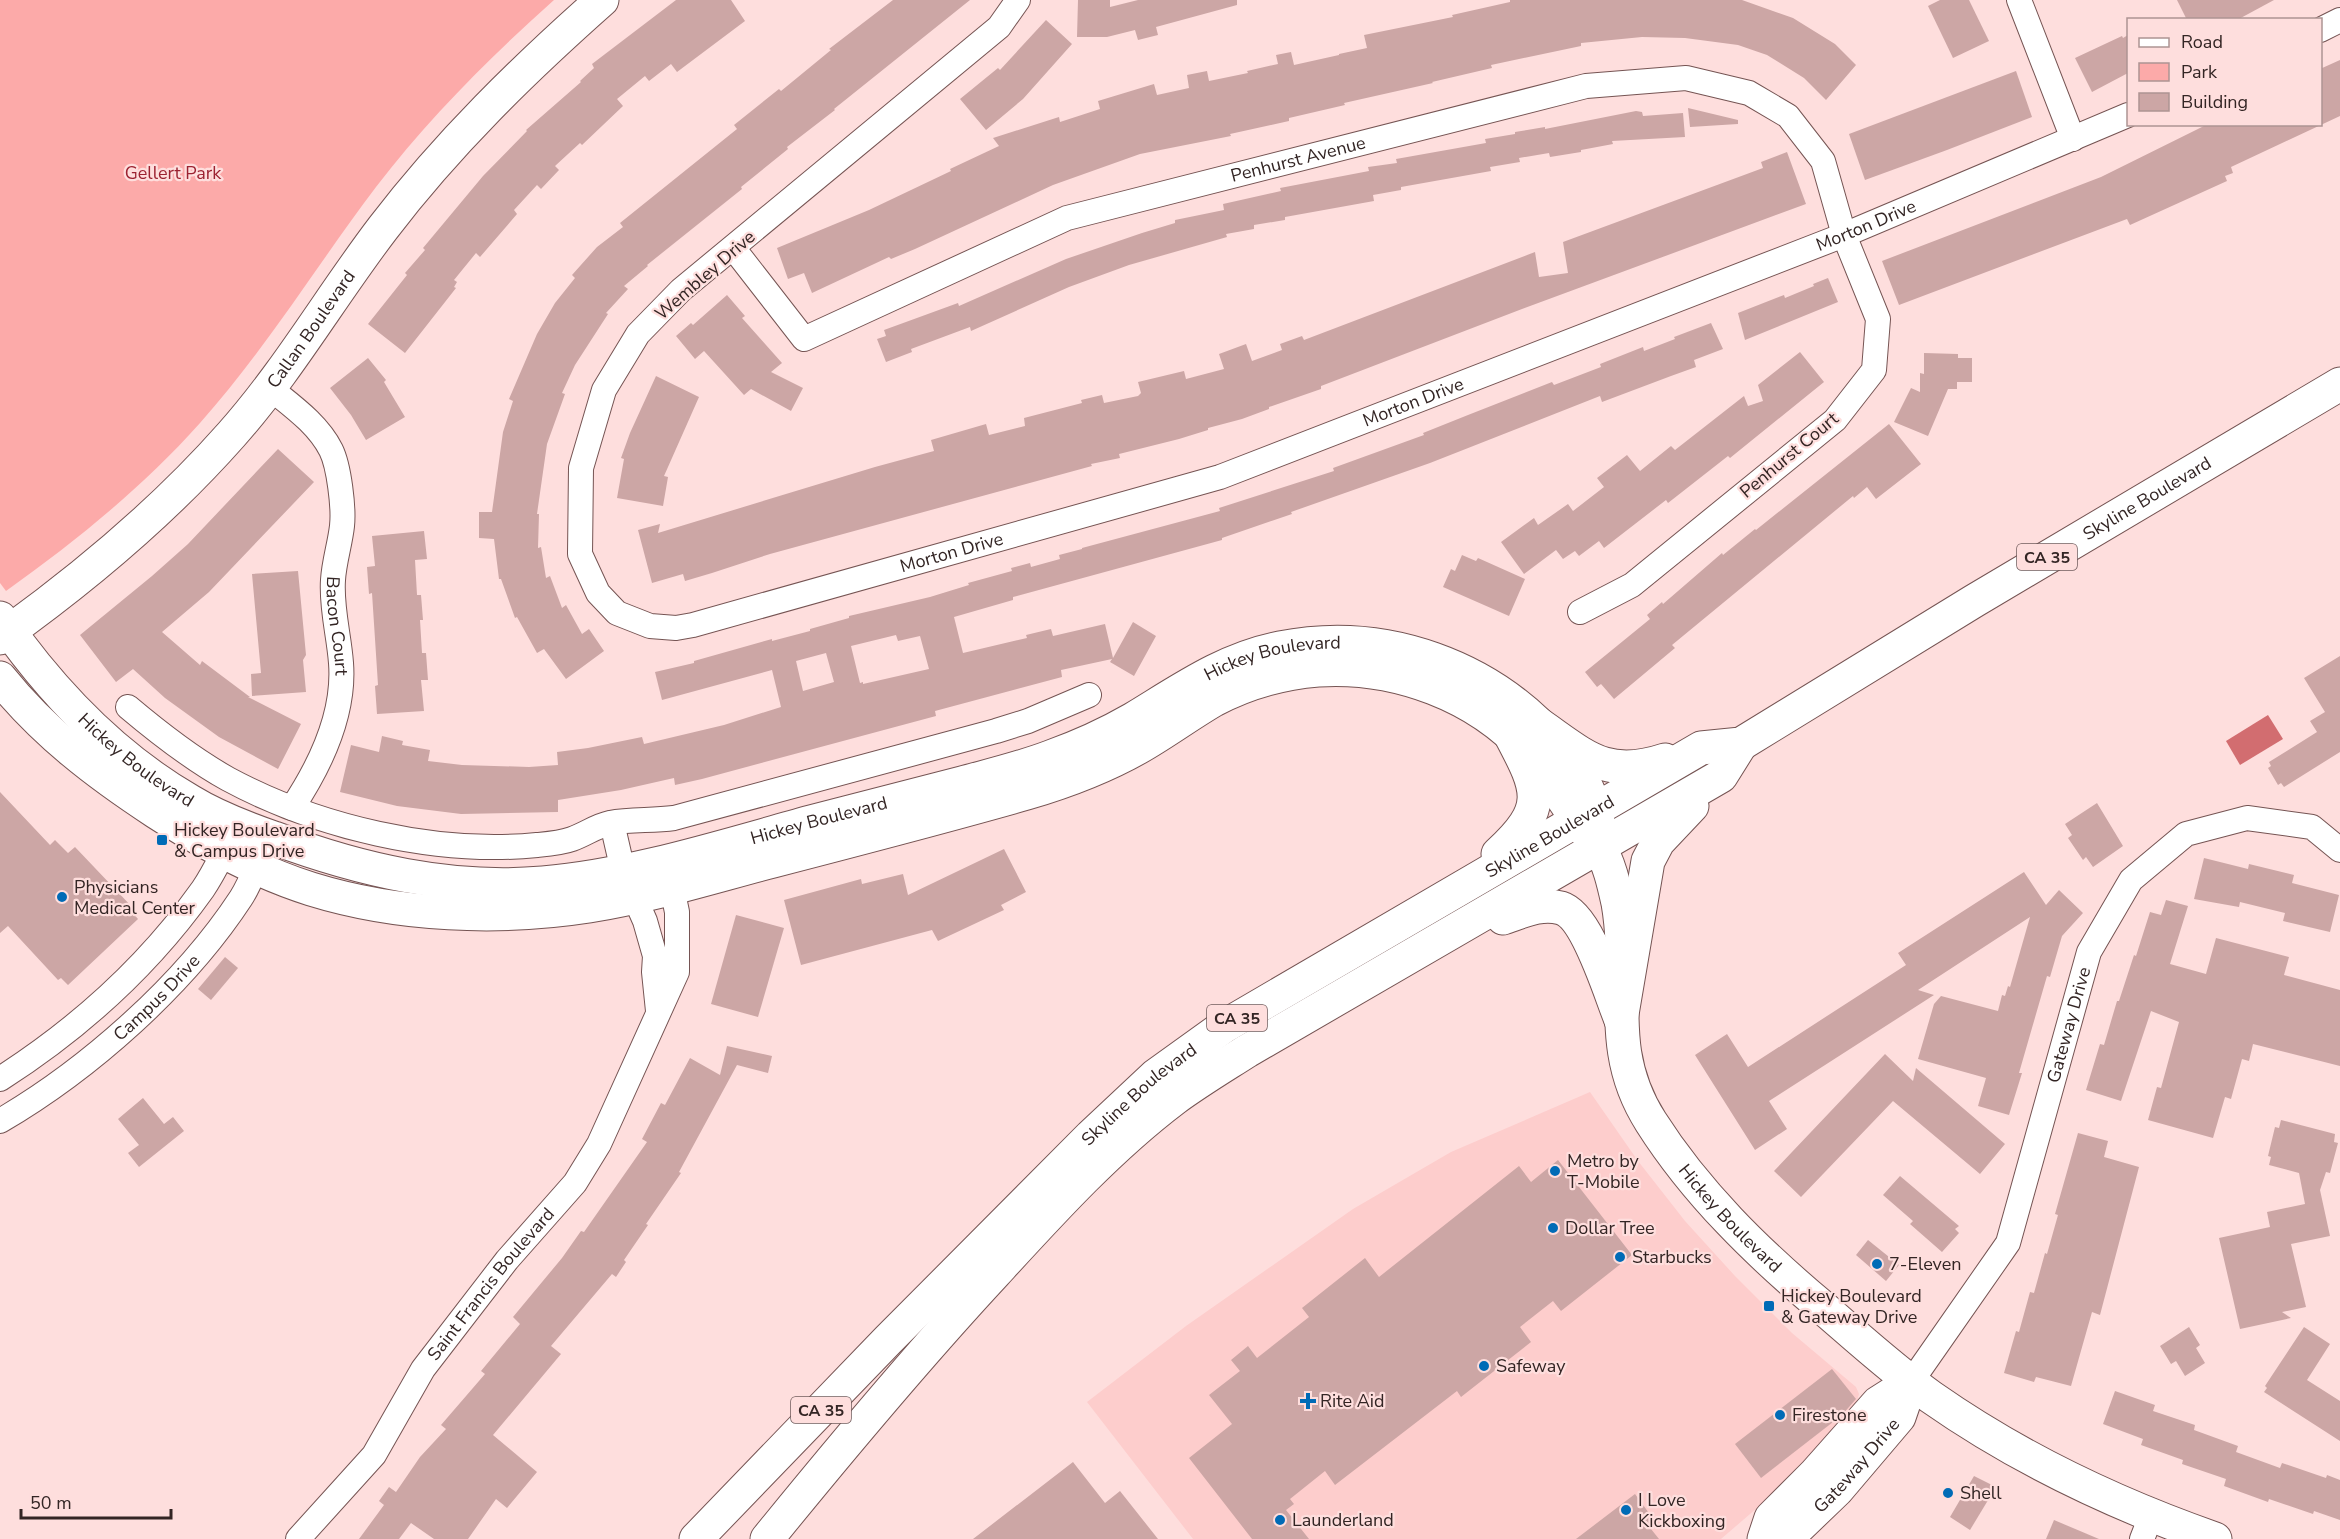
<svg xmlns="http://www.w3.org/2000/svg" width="2340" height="1539" font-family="'Nunito Sans',sans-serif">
<rect width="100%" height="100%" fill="#fededd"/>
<polygon fill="#fdcdcc" points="1590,1092 1638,1161 1685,1221 1735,1276 1792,1333 1856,1387 1859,1394 1856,1404 1786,1483 1721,1539 1193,1539 1087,1402 1186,1326 1353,1209 1451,1152"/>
<path fill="#fcaaa9" d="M0,0H554C490,57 428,119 376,187C317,265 266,349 200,423C143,487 76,541 6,591L0,583Z"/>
<polygon fill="#d26d70" points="2268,715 2283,739 2240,765 2226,741"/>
<g fill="#cca6a5" fill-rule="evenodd">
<polygon points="676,0 731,0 745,21 677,72 671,64 649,81 645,76 617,99 623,106 582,145 580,143 555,166 559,170 541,189 537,185 514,210 517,214 480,257 476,253 454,280 457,282 454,287 456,288 405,353 368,324 407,275 405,273 425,250 423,248 483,176 527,131 526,130 581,82 580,81 594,68 592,64"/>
<polygon points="893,0 970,0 834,109 835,110 787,147 788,149 741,187 742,189 647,265 648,266 624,286 628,289 606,313 608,314 575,365 562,393 565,394 547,444 537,514 539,514 538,548 541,547 546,578 550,576 562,608 566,605 582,634 589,629 604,651 566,679 544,649 537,653 517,617 515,618 501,579 499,579 494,539 479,538 479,512 492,512 503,432 513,401 509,399 537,334 555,303 575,278 572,275 597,247 623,227 620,223 737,129 734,125 779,89 781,91 831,50 829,49"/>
<polygon points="1078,0 1110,0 1110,7 1138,0 1237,0 1237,5 1156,27 1158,35 1138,40 1135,30 1107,37 1077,37"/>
<polygon points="1510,0 1742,0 1793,18 1835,44 1856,65 1826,100 1804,78 1767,55 1738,45 1685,38 1642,37 1581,43 1581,46 1491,65 1492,68 1432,82 1433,83 1344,103 1345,105 1289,118 1289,121 1230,134 1231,136 1140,154 1053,185 915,249 891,259 889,257 812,293 804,273 788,279 777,248 869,210 951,171 950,169 999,146 993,138 1059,117 1060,122 1100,109 1098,101 1154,84 1157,95 1189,88 1187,75 1207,71 1209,81 1248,73 1247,71 1278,64 1276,55 1291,52 1294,65 1339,55 1339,54 1367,48 1364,35 1453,17 1452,15 1510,2"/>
<polygon points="1940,0 1969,0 1989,41 1953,58 1928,6"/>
<polygon points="2177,0 2274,0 2237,20 2187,20"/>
<polygon points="1046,20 1072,44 1023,99 986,130 960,99 998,68 1000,70"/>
<polygon points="2128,35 2128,73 2092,92 2075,58 2122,36 2123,38"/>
<polygon points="2340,60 2340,116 2231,167 2233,173 2225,176 2227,181 2130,225 2127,219 1899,305 1882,261 2101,177 2208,124 2320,124 2320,69"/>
<polygon points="2016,71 2032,117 1947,150 1865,180 1849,134"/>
<polygon points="1688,108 1738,120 1738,124 1690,127"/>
<polygon points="1636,111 1642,112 1643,116 1683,113 1685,137 1612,141 1613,144 1581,150 1581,152 1550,157 1549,153 1519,158 1520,162 1490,167 1491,171 1401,187 1401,190 1373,195 1374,201 1285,217 1285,220 1254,225 1254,229 1226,234 1227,237 1129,265 1069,287 971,331 970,327 911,349 912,352 886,362 877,339 886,336 884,330 958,303 959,306 1066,259 1142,233 1175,223 1175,220 1224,210 1223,204 1281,191 1280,188 1369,171 1368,167 1397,163 1396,159 1486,143 1485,139 1515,134 1515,132 1545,127 1545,129"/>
<polygon points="1787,152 1806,204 1522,309 1321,386 1321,389 1269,407 1269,409 1242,419 1208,428 1208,430 1179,439 1119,454 1120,458 1091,464 1092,466 770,554 712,573 685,581 683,574 652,583 638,530 660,524 658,533 875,467 934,451 931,440 986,424 989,435 1025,426 1024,418 1082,403 1081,400 1102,395 1104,403 1138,396 1141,393 1138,382 1184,371 1186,379 1224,369 1219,354 1246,344 1252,361 1282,350 1280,344 1302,336 1304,340 1535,252 1539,277 1568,273 1563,242 1763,168 1761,162"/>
<polygon points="1828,278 1838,302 1745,340 1738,313 1784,295 1785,298 1814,286 1813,284"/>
<polygon points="727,295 745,316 742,318 782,363 771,372 803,388 791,411 751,389 744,395 704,351 695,359 676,336 691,323 693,325"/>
<path d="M1711,323L1723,349L1694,360L1696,367L1671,376L1602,402L1600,396L1430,463L1291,512L1292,514L1222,538V540L1013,597V600L954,617L963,653L1027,638L1026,635L1051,629L1053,636L1105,624L1113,658L1133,622L1156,636L1134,676L1110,662L1112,659L1061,670L1062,677L935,711L936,716L702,779L675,785L674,778L621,790L558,800V812L461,814L397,806L340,792L351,745L379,752L382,736L403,741L402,745L430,750L428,761L462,765L529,767L558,765L557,752L588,748L642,737L644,744L724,725L781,707L772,670L662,700L655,672L694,663V661L772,639V641L810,631V629L849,618V616L930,597L969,585L968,583L1012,571L1011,568L1030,563L1031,567L1060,559L1059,555L1082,549V548L1220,511L1219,508L1334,471L1333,468L1424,435L1423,433L1468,415L1552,382L1554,385L1601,367L1600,364L1643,347L1644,351L1675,339L1674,337ZM896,635L898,641L920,636L929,669L863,684V682L860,683L851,646ZM826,653L834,682L803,691L796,661Z"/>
<polygon points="1800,352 1824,382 1730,458 1728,456 1668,503 1666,500 1604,548 1599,541 1579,556 1575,551 1563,559 1556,550 1524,574 1501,542 1534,518 1538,525 1568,504 1573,511 1604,487 1597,478 1627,455 1640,471 1671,446 1675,450 1744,396 1748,406 1763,401 1758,385"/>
<polygon points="1924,353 1958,354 1958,358 1972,358 1972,382 1957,382 1957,389 1948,389 1928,436 1894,422 1911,388 1920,392 1920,373 1924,374"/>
<polygon points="368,358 386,380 384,382 405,417 366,440 351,415 330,388"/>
<polygon points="656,376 699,397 664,476 668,477 663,506 617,498 624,459 621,458 630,433"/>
<polygon points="1889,424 1921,464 1876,499 1867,487 1854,498 1853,496 1672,645 1675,648 1614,699 1601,684 1597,687 1585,672 1650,619 1647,615 1662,602 1663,604 1722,553 1723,555 1755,529 1756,530"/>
<polygon points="278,449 314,482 209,592 162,632 200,665 202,661 250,697 248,697 301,724 278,769 219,737 165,698 133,669 116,682 80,635 152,576 188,544"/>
<polygon points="424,531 427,559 415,560 417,595 421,595 423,620 420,620 422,653 426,653 428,680 421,680 424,711 377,714 375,686 378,685 372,593 369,594 367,567 375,566 372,536"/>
<polygon points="1462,555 1476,561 1478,558 1525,579 1509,616 1443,587 1451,569 1455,571"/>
<polygon points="298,571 306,655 303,660 306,692 252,696 251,674 261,673 252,574"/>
<polygon points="2340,656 2340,752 2284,787 2281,783 2278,785 2268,768 2271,766 2269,762 2317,732 2310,721 2325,712 2304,678"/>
<polygon points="0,792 50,845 55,840 68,853 75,847 133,908 130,910 138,919 68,985 61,978 58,980 8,926 0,933"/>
<polygon points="2097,803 2123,846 2093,867 2086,857 2083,860 2068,838 2072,835 2065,824"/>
<polygon points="1004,849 1026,892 1001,905 1004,910 938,941 932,930 801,965 784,900 861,879 862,884 903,874 908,895"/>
<polygon points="2204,858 2248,869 2249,864 2294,875 2292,883 2339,895 2330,932 2283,921 2285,913 2240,902 2239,907 2194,899"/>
<polygon points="2024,872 2046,905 2059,890 2083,913 2062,936 2050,977 2047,976 2019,1073 2022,1073 2009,1115 1978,1106 1986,1078 1918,1059 1934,1004 1941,996 1998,1011 2002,995 2005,996 2008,986 2010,987 2030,917 1918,990 1934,995 1769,1101 1787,1129 1755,1150 1695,1055 1727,1034 1748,1067 1906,965 1898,953"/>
<polygon points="2166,900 2188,906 2170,964 2206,974 2216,938 2289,957 2284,975 2340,990 2340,1066 2253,1044 2249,1061 2242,1059 2231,1099 2225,1097 2213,1138 2148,1120 2157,1087 2161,1088 2179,1022 2151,1011 2121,1101 2086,1090 2100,1044 2104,1045 2117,1001 2119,1001 2134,955 2136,956 2150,912 2161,915"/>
<polygon points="736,915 784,928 758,1017 711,1004"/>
<polygon points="225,957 238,968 211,1000 198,989"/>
<polygon points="727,1046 772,1056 768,1073 737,1065 679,1172 681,1173 646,1224 648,1225 624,1260 626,1262 616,1277 612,1274 551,1346 561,1354 493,1435 537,1472 507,1508 496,1499 468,1539 434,1539 411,1523 399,1539 359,1539 384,1505 379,1501 389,1487 396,1492 420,1457 446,1429 441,1425 485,1374 481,1371 520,1324 513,1317 562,1258 581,1231 584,1232 647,1142 642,1139 661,1103 665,1105 690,1058 720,1075"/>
<polygon points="1885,1054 1913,1081 1916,1068 2005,1144 1980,1174 1893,1101 1801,1197 1774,1171"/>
<polygon points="143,1098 164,1124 173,1117 184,1131 139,1167 128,1153 139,1145 118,1119"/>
<polygon points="2281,1120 2335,1134 2334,1142 2338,1143 2330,1173 2326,1172 2320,1190 2330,1236 2291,1244 2306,1307 2282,1312 2291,1318 2240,1329 2219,1238 2270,1227 2267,1212 2305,1204 2299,1173 2269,1165 2271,1157 2268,1156 2275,1127 2279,1128"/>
<polygon points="2078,1133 2108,1141 2104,1157 2139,1167 2100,1315 2092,1312 2071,1386 2036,1377 2034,1382 2004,1373 2016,1331 2019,1332 2030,1292 2034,1293 2045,1253 2047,1254 2058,1215 2055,1214"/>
<polygon points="1558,1160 1632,1255 1561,1311 1553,1301 1520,1327 1531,1342 1461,1397 1457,1391 1335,1485 1325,1471 1290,1499 1294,1504 1286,1510 1309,1539 1252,1539 1189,1458 1232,1424 1209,1395 1240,1371 1231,1360 1248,1346 1257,1358 1309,1317 1302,1308 1365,1258 1379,1277 1519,1166 1531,1182"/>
<polygon points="1900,1176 1959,1226 1955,1229 1959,1233 1942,1252 1910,1224 1913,1221 1883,1195"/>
<polygon points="1868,1240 1899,1265 1886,1281 1856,1255"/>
<polygon points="2189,1327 2200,1345 2196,1348 2205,1363 2185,1376 2176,1361 2171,1364 2160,1346"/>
<polygon points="2304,1327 2330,1344 2307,1380 2340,1401 2340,1441 2264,1392 2267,1388 2265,1386"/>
<polygon points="1832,1369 1856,1399 1842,1415 1761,1478 1735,1444"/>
<polygon points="2115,1391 2155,1405 2153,1411 2195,1425 2194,1430 2238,1446 2236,1452 2280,1468 2282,1463 2326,1478 2327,1475 2340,1480 2340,1520 2314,1511 2313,1514 2269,1499 2268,1502 2224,1486 2226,1479 2182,1464 2183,1460 2141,1445 2143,1439 2103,1424"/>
<polygon points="1073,1462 1105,1503 1120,1491 1158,1539 973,1539"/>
<polygon points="1974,1476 1996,1487 1970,1530 1950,1517"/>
<polygon points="1635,1494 1657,1524 1651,1529 1659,1539 1576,1539"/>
<polygon points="2054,1520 2099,1539 2046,1539"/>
</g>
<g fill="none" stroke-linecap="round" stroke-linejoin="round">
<g stroke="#755453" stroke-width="26">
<g id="street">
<path id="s1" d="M1018,0L999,27L681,290L638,334L604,390L581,468L580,554L598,593L617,613L650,626L676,628L693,625L1220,477L1844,235L2128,115"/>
<polyline points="2019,0 2073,139"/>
<polyline points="2320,30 2340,20"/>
<path id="s2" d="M734,249L804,339L1067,218L1586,86L1686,78L1749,93L1788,116L1823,161L1844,235L1878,319L1874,370L1835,420L1632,585L1580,612"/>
<path id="s3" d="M270,388C292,406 318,424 331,450C339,466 344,508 342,526C340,544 334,562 333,580C331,608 339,635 341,663C345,714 320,766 292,808"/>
<path d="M128,707C160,734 192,759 228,779C317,827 436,855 537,845C548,844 561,843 572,839C586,834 596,826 610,823C631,819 652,821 674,818L996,731L1028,721L1089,695"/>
<polyline points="612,823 623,871 645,921 655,956 654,972 658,1011"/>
<path d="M0,1079C78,1029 149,965 203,889C214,873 222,855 232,837"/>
<path id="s4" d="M0,1121C89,1069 184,985 241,898C250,884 256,867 263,852"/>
<path id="s5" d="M1911,1382L2008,1243L2089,952L2131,880L2186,834L2247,818L2312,827L2340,850"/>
<path id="s6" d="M298,1539L374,1455L423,1369L507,1260L575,1183L599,1144L677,972V912L672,888L657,883"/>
<polyline points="2142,1539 2151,1516"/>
</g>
</g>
<g stroke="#755453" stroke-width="35">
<g id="secondary">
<path id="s7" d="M0,618C50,690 114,757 190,801C216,817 245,828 274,838C360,870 450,891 543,883C634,875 723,846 811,822C861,809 911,796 962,783C991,775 1021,768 1050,757C1078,747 1107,734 1133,719C1181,690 1224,659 1280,648C1385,627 1492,666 1560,747C1582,773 1598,804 1600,838"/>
<path id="s8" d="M0,638C84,578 162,513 231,435C288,371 331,296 383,228C447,144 523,70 602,0"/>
<path id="s9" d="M0,678C44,733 98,774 156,812C204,843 257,872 311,889C398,916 499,920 589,906C651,896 712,877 773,861C858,839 943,817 1027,793C1068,781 1107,766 1143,745C1167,731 1190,714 1214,700C1246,683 1282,673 1318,670C1396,665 1477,695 1529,753C1548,774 1562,798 1578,821C1584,831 1593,838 1599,847C1609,862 1614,885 1618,903C1632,983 1603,1047 1651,1122C1696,1193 1758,1253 1821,1306C1857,1337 1893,1370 1931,1397C2018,1458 2115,1504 2215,1539"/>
<polyline points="1764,1539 1771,1518 1815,1474 1878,1403 1911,1382"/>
<path id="s10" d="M1786,1539L1837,1490L1899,1417L1911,1382"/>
</g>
</g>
<g stroke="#755453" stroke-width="35">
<g id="primary">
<path d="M1537,723C1584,755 1605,780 1665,760"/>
<path d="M1498,854C1548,808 1540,791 1511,736"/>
<path d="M1503,918C1521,912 1541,902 1561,908C1588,916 1610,994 1621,1020"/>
<polyline points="1621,1020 1648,861 1658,842 1692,806"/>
<path id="s11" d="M696,1539L888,1340L1091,1136L1155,1076L1223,1027L1701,748L1741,744L1974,601L2340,384"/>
<path d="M767,1539C841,1448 915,1359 995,1273C1051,1212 1108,1149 1174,1099C1197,1082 1222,1067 1247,1051L1721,776L1741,744"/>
</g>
</g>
<use href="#street" stroke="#fff" stroke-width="24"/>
<use href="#secondary" stroke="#fff" stroke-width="33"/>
<use href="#primary" stroke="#fff" stroke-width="33"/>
</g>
<g fill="#006bb6" stroke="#fededd" stroke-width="2">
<rect x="156" y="834" width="12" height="12" rx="3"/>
<circle cx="62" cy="897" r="6"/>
<circle cx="1555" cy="1171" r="6"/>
<circle cx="1553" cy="1228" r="6"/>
<circle cx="1620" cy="1257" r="6"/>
<circle cx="1877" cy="1264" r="6"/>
<rect x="1763" y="1300" width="12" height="12" rx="3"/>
<circle cx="1484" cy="1366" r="6"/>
<path d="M1305 1392h6v6h6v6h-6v6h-6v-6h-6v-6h6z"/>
<circle cx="1780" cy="1415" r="6"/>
<circle cx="1948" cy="1493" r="6"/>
<circle cx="1626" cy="1510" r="6"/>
<circle cx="1280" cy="1520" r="6"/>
</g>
<g text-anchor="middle" stroke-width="4.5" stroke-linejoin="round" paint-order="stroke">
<g fill="#fededd" stroke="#705c5c" stroke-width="1.5">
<rect x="2017" y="544" width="60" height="26" rx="4.5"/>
<rect x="1207" y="1005" width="60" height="26" rx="4.5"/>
<rect x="791" y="1397" width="60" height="26" rx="4.5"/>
</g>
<g font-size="16" font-weight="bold" fill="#332524">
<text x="2047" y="563">CA 35</text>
<text x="1237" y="1024">CA 35</text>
<text x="821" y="1416">CA 35</text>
</g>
<g font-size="18" fill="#332524" stroke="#fededd">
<text dy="6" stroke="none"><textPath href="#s2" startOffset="642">Penhurst Avenue</textPath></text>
<text dy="6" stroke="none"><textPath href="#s1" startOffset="2130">Morton Drive</textPath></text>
<text transform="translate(705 275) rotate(-41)" y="6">Wembley Drive</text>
<text dy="6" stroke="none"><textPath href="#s8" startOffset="441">Callan Boulevard</textPath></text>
<text dy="6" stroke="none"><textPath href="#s1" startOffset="1644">Morton Drive</textPath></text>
<text transform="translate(1789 455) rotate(-40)" y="6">Penhurst Court</text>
<text dy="6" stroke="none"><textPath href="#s11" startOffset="1804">Skyline Boulevard</textPath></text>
<text dy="6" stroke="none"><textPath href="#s1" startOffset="1158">Morton Drive</textPath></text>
<text dy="6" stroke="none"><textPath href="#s3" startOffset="266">Bacon Court</textPath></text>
<text dy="6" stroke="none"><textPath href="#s7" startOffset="1402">Hickey Boulevard</textPath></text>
<text dy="6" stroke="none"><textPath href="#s7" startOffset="198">Hickey Boulevard</textPath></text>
<text dy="6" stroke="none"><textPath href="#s7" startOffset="916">Hickey Boulevard</textPath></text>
<text dy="6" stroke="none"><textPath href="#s11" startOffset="1114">Skyline Boulevard</textPath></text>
<text dy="6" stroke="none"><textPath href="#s4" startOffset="200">Campus Drive</textPath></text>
<text dy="6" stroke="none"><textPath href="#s5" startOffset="396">Gateway Drive</textPath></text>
<text dy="6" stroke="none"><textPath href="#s11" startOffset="628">Skyline Boulevard</textPath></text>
<text dy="6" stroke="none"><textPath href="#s9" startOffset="2193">Hickey Boulevard</textPath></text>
<text dy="6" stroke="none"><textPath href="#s6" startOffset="321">Saint Francis Boulevard</textPath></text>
<text dy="6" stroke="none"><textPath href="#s10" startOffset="102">Gateway Drive</textPath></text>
</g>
<g font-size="18" fill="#9c2231" stroke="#fededd">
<text x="173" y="179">Gellert Park</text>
</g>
<g font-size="18" fill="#332524" stroke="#fededd" text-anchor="start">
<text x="174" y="836">Hickey Boulevard<tspan x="174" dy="21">&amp; Campus Drive</tspan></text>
<text x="74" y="893">Physicians<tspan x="74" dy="21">Medical Center</tspan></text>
<text x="1567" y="1167">Metro by<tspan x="1567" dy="21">T-Mobile</tspan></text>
<text x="1565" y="1234">Dollar Tree</text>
<text x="1632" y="1263">Starbucks</text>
<text x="1889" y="1270">7-Eleven</text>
<text x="1781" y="1302">Hickey Boulevard<tspan x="1781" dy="21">&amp; Gateway Drive</tspan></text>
<text x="1496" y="1372">Safeway</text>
<text x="1320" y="1407">Rite Aid</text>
<text x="1792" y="1421">Firestone</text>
<text x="1960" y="1499">Shell</text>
<text x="1638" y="1506">I Love<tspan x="1638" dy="21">Kickboxing</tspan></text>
<text x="1292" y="1526">Launderland</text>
</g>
</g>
<rect x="2127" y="18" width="195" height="108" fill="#fededd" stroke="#ad9493" stroke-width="1.5"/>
<rect x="2139" y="38" width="30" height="9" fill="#ffffff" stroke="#ad9493" stroke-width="1.5"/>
<text x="2181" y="48" font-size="18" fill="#332524">Road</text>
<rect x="2139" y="63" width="30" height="18" fill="#fcaaa9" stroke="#ad9493" stroke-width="1.5"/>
<text x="2181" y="78" font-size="18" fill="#332524">Park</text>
<rect x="2139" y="93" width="30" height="18" fill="#cca6a5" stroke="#ad9493" stroke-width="1.5"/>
<text x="2181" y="108" font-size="18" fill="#332524">Building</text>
<path d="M21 1509v9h150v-9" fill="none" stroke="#332524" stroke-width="3"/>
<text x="30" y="1509" font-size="18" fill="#332524" stroke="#fededd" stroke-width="4.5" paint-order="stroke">50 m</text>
</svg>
